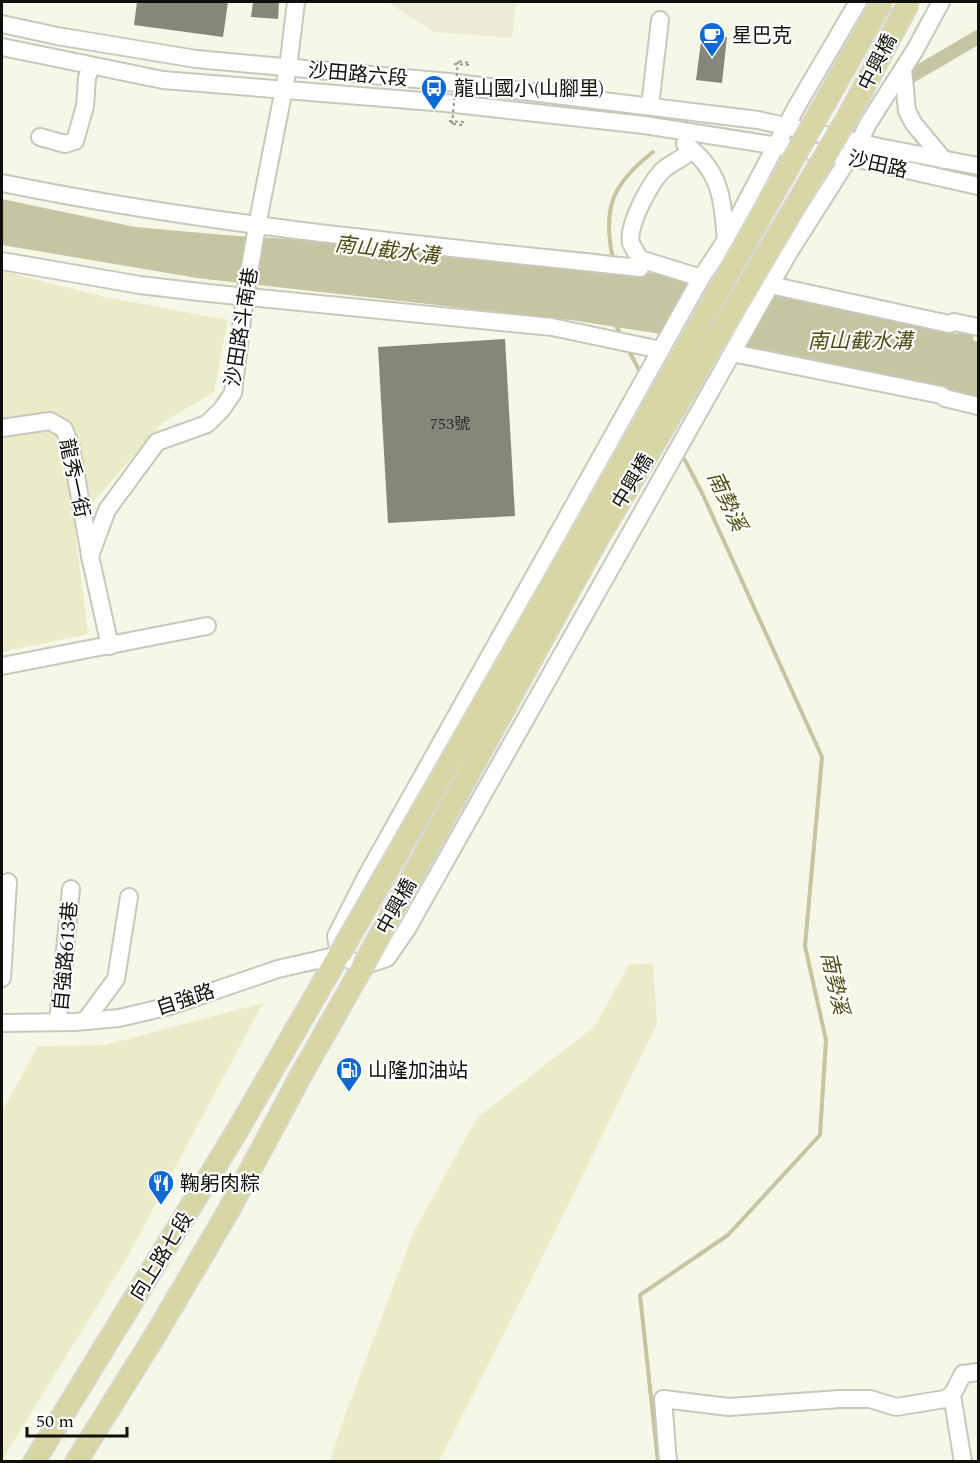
<svg xmlns="http://www.w3.org/2000/svg" width="980" height="1463" font-family="Spectral,'Noto Sans TC',serif">
<rect width="100%" height="100%" fill="#f7f7e8"/>
<polygon fill="#ecebd5" points="387,2 516,2 512,38 434,32"/>
<g fill="#ebebc9">
<polygon points="2,271 105,297 228,320 214,392 162,423 94,501 75,529 88,634 2,652"/>
<polygon points="653,963 657,1024 530,1282 439,1461 330,1461 350,1402 414,1231 477,1118 595,1026 629,965"/>
<polygon points="263,1003 128,1256 2,1460 2,1111 38,1046 105,1045"/>
</g>
<polygon fill="#c5c4a3" points="2,199 135,227 225,235 399,246 633,270 784,296 878,315 958,334 960,329 974,334 973,340 978,342 978,400 949,393 948,387 854,370 757,349 571,320 197,278 2,245"/>
<g fill="none" stroke-linecap="round" stroke-linejoin="round">
<g stroke="#c5c4a3" stroke-width="4">
<path d="M613,259C602,208 612,184 653,152"/>
<polyline points="614,322 622,337"/>
<polyline points="628,349 640,372"/>
<polyline points="658,1462 640,1295 728,1235 820,1135 826,1040 805,946 822,757 703,495 685,460"/>
</g>
<polyline stroke="#c5c4a3" stroke-width="14" points="908,78 978,37"/>
</g>
<g fill="#868679">
<polygon points="137,2 228,2 223,37 134,25"/>
<polygon points="253,2 279,2 278,19 251,17"/>
<polygon points="702,34 727,37 722,83 696,80"/>
<polygon points="505,339 515,516 388,523 378,347"/>
</g>
<g fill="none" stroke-linecap="round" stroke-linejoin="round">
<g stroke="#c8c8ba" stroke-width="20">
<g id="minor">
<polyline points="2,24 57,36 196,59 449,82 758,120 879,147 978,166"/>
<polyline points="2,47 163,80 446,103 644,125 849,157 978,186"/>
<polyline points="903,69 907,111 914,124 944,160"/>
<polyline points="650,106 660,20"/>
<polyline points="40,137 65,144 75,141 85,106 87,78 91,66"/>
<path d="M685,144C722,172 722,199 726,240"/>
<path d="M692,150C683,159 670,163 662,171C650,184 627,225 631,243C633,248 637,254 640,259L701,278"/>
<path d="M2,183C212,226 427,245 640,268"/>
<polyline points="2,261 140,285 208,293 552,327 661,350"/>
<polyline points="770,285 949,324 954,322 978,327"/>
<polyline points="732,353 941,395 945,398 978,406"/>
<polyline points="2,428 50,421 64,429 71,447 90,555"/>
<polyline points="110,646 90,556 107,510 157,442 207,424 222,409 233,393 245,296 257,226 288,68 296,2"/>
<polyline points="2,666 207,626"/>
<polyline points="339,955 336,936 366,877 701,278 726,240 798,104 858,2"/>
<polyline points="2,978 8,882"/>
<polyline points="85,1021 116,979 129,897"/>
<polyline points="58,1022 71,889"/>
<polyline points="2,1023 75,1022 119,1018 170,1006 278,969 339,955 363,966 387,958 407,929 788,254 859,142 869,122 915,50 941,2"/>
<polyline points="668,1462 663,1399 729,1407 840,1399 870,1399 896,1407 945,1399 952,1395"/>
<polyline points="963,1462 952,1395 963,1374 978,1372"/>
</g>
</g>
<g stroke="#d9d9d8" stroke-width="24">
<g id="major">
<polyline points="34,1462 237,1131 339,955"/>
<polyline points="76,1462 156,1334 229,1210 300,1077 363,966"/>
</g>
</g>
<g stroke="#96968c" stroke-width="2" stroke-dasharray="3 3" stroke-linecap="butt">
<polyline points="454,64 469,65 469,63 458,61"/>
<polyline points="449,121 463,122 463,125 452,124"/>
</g>
<use href="#minor" stroke="#fff" stroke-width="16"/>
<use href="#major" stroke="#d8d6a5" stroke-width="21"/>
<g stroke="#d9d9d8" stroke-width="24" stroke-linecap="butt">
<g id="major-bridge">
<polyline points="339,955 582,532 882,2"/>
<polyline points="363,966 597,540 849,115 909,2"/>
</g>
</g>
<polyline stroke="#96968c" stroke-width="2" stroke-dasharray="3 3" stroke-linecap="butt" points="452,124 458,61"/>
<use href="#major-bridge" stroke="#d8d6a5" stroke-width="21"/>
</g>
<defs>
<g id="cafe-pin" transform="scale(1.35)"><path d="M0 17L-7.5 6A9.5 9.5 0 1 1 7.5 6Z" fill="#0e6ad3" stroke="#fff"/><path d="M-5.5-4.5H6V0H3Q3 3.5 0 3.5H-2.5Q-5.5 3.5-5.5 0ZM3-3.2v2h1.7v-2ZM-6 4.5H4V6H-6Z" fill="#fff"/></g>
<g id="bus-pin" transform="scale(1.35)"><path d="M0 17L-7.5 6A9.5 9.5 0 1 1 7.5 6Z" fill="#0e6ad3" stroke="#fff"/><path d="M-5-6H5V4H4V6H2V4H-2V6H-4V4H-5ZM-3.5-4V0h7V-4ZM-3.5 1.2v1.5H-2V1.2ZM2 1.2v1.5H3.5V1.2Z" fill="#fff"/></g>
<g id="fuel-pin" transform="scale(1.35)"><path d="M0 17L-7.5 6A9.5 9.5 0 1 1 7.5 6Z" fill="#0e6ad3" stroke="#fff"/><path d="M-5.5-6h7V0h2V4h1.3V-2.5L3-4.5l.8-.8L6-3V5H2.5V1h-1V6h-7ZM-4.2-4.7v3.2H.2V-4.7Z" fill="#fff"/></g>
<g id="restaurant-pin" transform="scale(1.35)"><path d="M0 17L-7.5 6A9.5 9.5 0 1 1 7.5 6Z" fill="#0e6ad3" stroke="#fff"/><path d="M-5-6h1v4h1v-4h1v4h1v-4h1v5L-1.5 .5V6h-2V.5L-5-1ZM5-6V6H3V1.5H1.5Q1.5-4 5-6Z" fill="#fff"/></g>
</defs>
<g fill-rule="evenodd">
<use href="#cafe-pin" x="712" y="35"/>
<use href="#bus-pin" x="434" y="88"/>
<use href="#fuel-pin" x="349" y="1070"/>
<use href="#restaurant-pin" x="161" y="1183"/>
</g>
<g text-anchor="middle" stroke-width="4.5" stroke-linejoin="round" paint-order="stroke">
<g font-size="16" fill="#2e2e26">
<text x="450" y="429">753號</text>
</g>
<g font-size="20" fill="#10100b" stroke="#fff" text-anchor="start">
<text x="732" y="42">星巴克</text>
<text x="454" y="95">龍山國小(山腳里)</text>
<text x="368" y="1077">山隆加油站</text>
<text x="180" y="1190">鞠躬肉粽</text>
</g>
<g font-size="20" fill="#10100b" stroke="#fff">
<text transform="translate(877 62) rotate(-63)" y="7">中興橋</text>
<text transform="translate(358 74) rotate(5)" y="7">沙田路六段</text>
<text transform="translate(878 164) rotate(13)" y="7">沙田路</text>
<text transform="translate(241 327) rotate(-81)" y="7">沙田路斗南巷</text>
<text transform="translate(75 478) rotate(78)" y="7">龍秀一街</text>
<text transform="translate(632 481) rotate(-59)" y="7">中興橋</text>
<text transform="translate(396 906) rotate(-61)" y="7">中興橋</text>
<text transform="translate(65 956) rotate(-85)" y="7">自強路613巷</text>
<text transform="translate(185 999) rotate(-18)" y="7">自強路</text>
<text transform="translate(161 1256) rotate(-58)" y="7">向上路七段</text>
</g>
<g font-size="21" font-style="italic" fill="#4f4d14" stroke="#fff">
<text transform="translate(387 250) rotate(7)" y="7">南山截水溝</text>
<text x="860" y="348">南山截水溝</text>
<text transform="translate(727 501) rotate(65)" y="7">南勢溪</text>
<text transform="translate(835 983) rotate(78)" y="7">南勢溪</text>
</g>
</g>
<rect width="980" height="1463" fill="none" stroke="#10100b" stroke-width="6"/>
<path d="M27 1427v9h100v-9" fill="none" stroke="#10100b" stroke-width="3"/>
<text x="36" y="1427" font-size="18" fill="#10100b" stroke="#ffffff" stroke-width="4.5" paint-order="stroke">50 m</text>
</svg>
